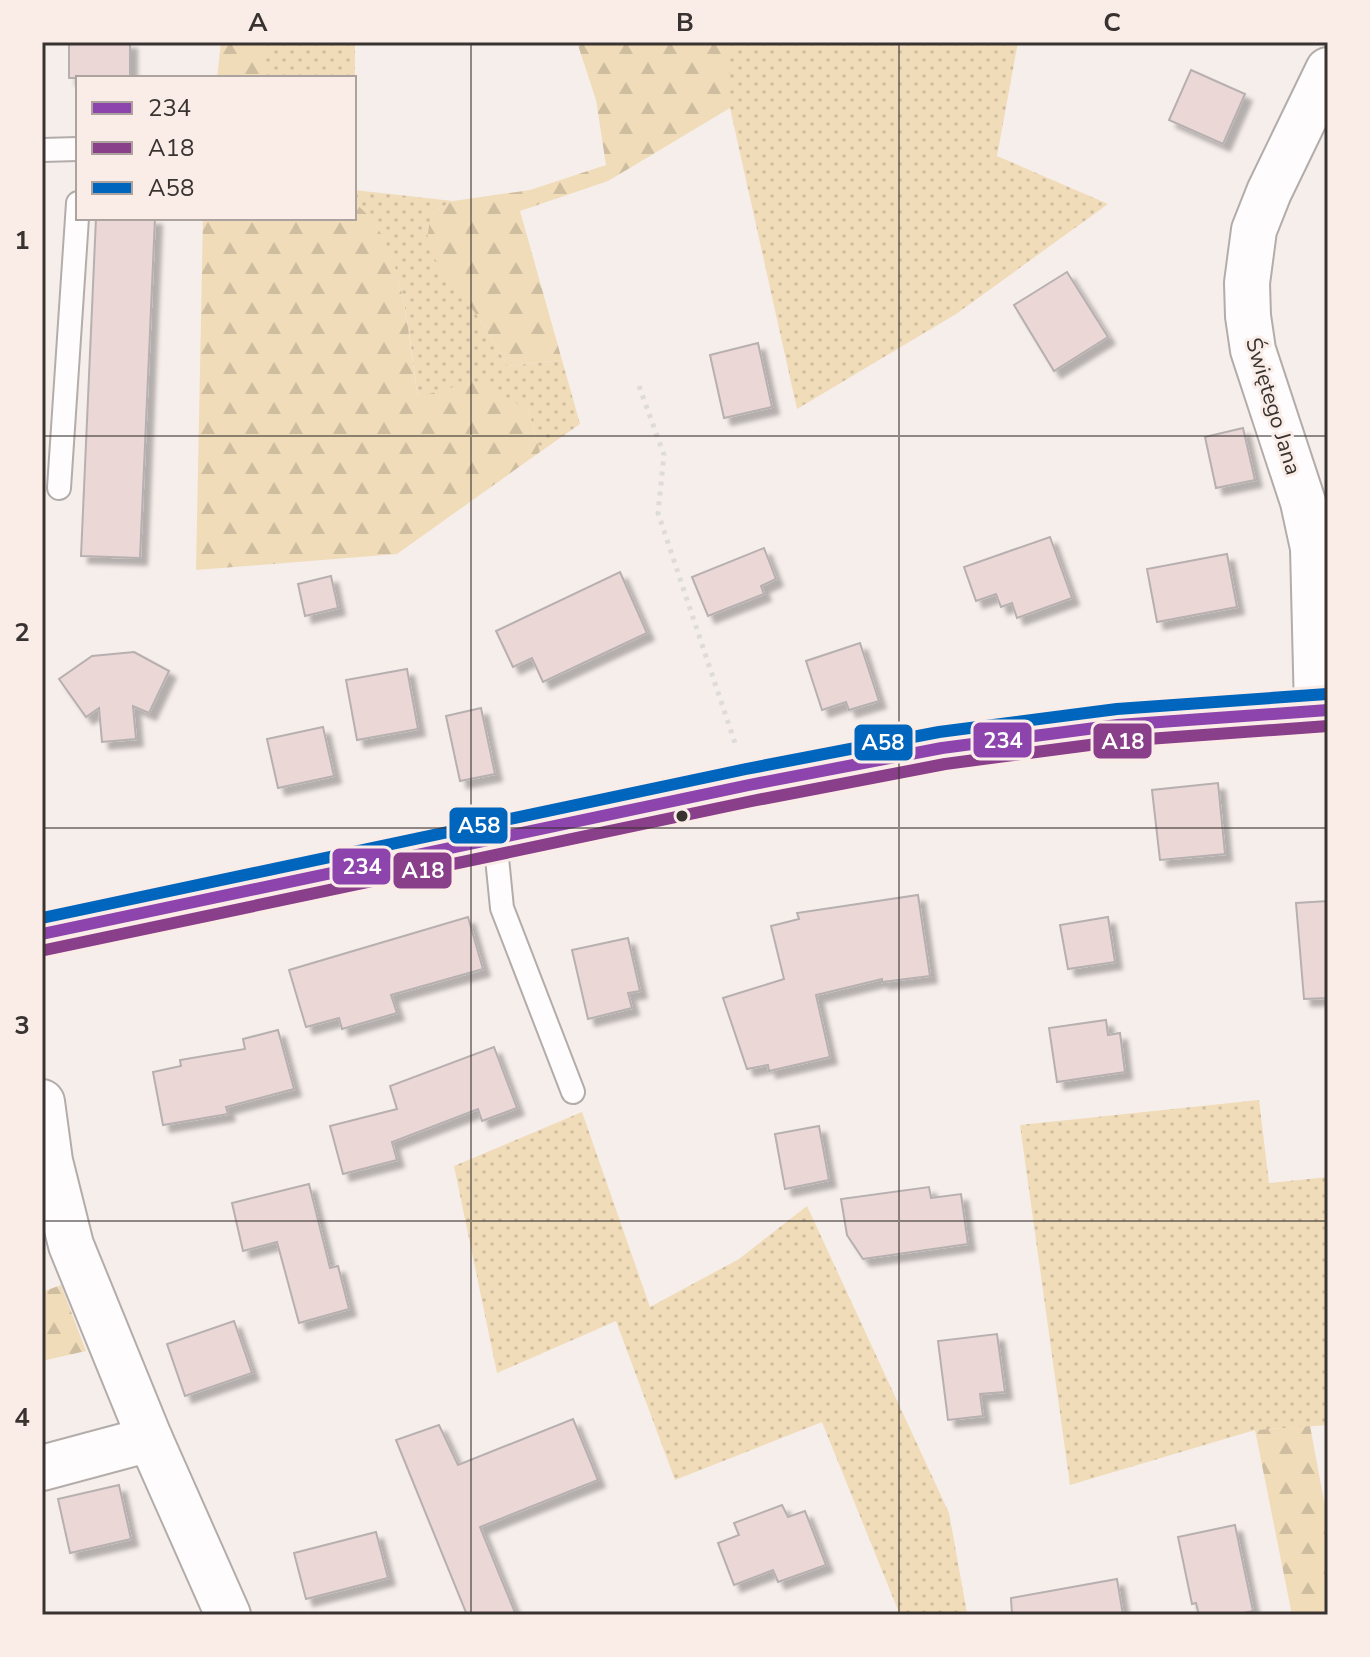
<svg xmlns="http://www.w3.org/2000/svg" width="1370" height="1657" font-family="'Nunito Sans',sans-serif">
<defs>
<pattern id="grass-dots" width="8" height="8" patternUnits="userSpaceOnUse" patternTransform="scale(2)"><rect width="8" height="8" fill="#f0dcb8"/><path d="M2 2h.1M6 6h.1" fill="none" stroke="#cfbd9f" stroke-width="1.8" stroke-linecap="round"/></pattern>
<pattern id="forest-firs" width="22" height="20" patternUnits="userSpaceOnUse" patternTransform="scale(2)"><rect width="22" height="20" fill="#f0dcb8"/><path d="M5 1l3.5 6h-7zM16 11l3.5 6h-7z" fill="#cfbd9f"/></pattern>
<filter id="shadow"><feDropShadow dx="7" dy="7" stdDeviation="2" flood-color="#0004"/></filter>
</defs>
<rect width="100%" height="100%" fill="#f6eeeb"/>
<g fill="url(#grass-dots)">
<path d="M243,42H355L354,190L453,201L431,213L478,317L508,366L562,360L580,424L540,452L528,409L418,397C409,340 404,237 354,203V78H265V51Z"/>
<polygon points="730,42 1018,42 997,156 1108,204 956,314 797,409 730,108"/>
<polygon points="1259,1100 1269,1183 1328,1177 1328,1425 1255,1430 1070,1485 1020,1125"/>
<polygon points="582,1112 650,1307 739,1259 807,1206 949,1513 967,1613 900,1615 822,1422 675,1480 616,1321 497,1373 454,1166"/>
</g>
<g fill="url(#forest-firs)">
<polygon points="221,42 243,42 266,51 265,78 217,78"/>
<polygon points="577,42 730,42 730,108 608,181 520,211 562,360 508,366 478,317 426,247 431,213 453,201 530,190 606,165 596,100"/>
<path d="M354,203C405,237 408,340 418,397L475,381L528,409L540,452L397,554L196,570L203,218H354Z"/>
<polygon points="61,1285 86,1351 42,1361 42,1292"/>
<polygon points="1310,1426 1328,1522 1328,1613 1292,1615 1255,1430"/>
</g>
<g fill="#ecd7d7" stroke="#b7b0b0" stroke-width="2" filter="url(#shadow)">
<rect x="69" y="42" width="61" height="36"/>
<polygon points="1191,70 1245,94 1223,144 1169,120"/>
<polygon points="96,218 155,218 140,558 81,556"/>
<polygon points="1067,272 1108,337 1054,371 1014,305"/>
<polygon points="758,343 772,407 724,418 710,355"/>
<polygon points="1243,428 1255,480 1216,488 1205,437"/>
<polygon points="1050,537 1072,598 1017,618 1012,603 1001,607 996,594 976,601 964,567"/>
<polygon points="764,548 776,579 761,586 764,594 708,616 692,577"/>
<polygon points="1227,554 1237,607 1157,622 1147,569"/>
<polygon points="620,572 647,633 543,682 532,658 513,667 496,631"/>
<polygon points="331,576 338,608 305,616 298,584"/>
<polygon points="860,643 879,701 849,710 846,702 822,710 806,661"/>
<polygon points="134,652 169,671 149,713 133,706 136,739 102,742 99,708 86,717 59,679 92,656"/>
<polygon points="407,669 418,729 357,740 346,680"/>
<polygon points="481,708 495,774 460,781 446,716"/>
<polygon points="323,727 334,776 278,788 267,739"/>
<polygon points="1218,783 1225,854 1160,860 1152,790"/>
<polygon points="918,895 930,976 882,982 882,979 816,995 830,1057 769,1071 768,1065 747,1069 723,998 784,979 771,926 799,919 797,913"/>
<polygon points="1328,901 1328,998 1304,999 1296,903"/>
<polygon points="468,917 483,969 391,995 397,1013 342,1029 339,1018 306,1027 289,970"/>
<polygon points="1108,917 1115,962 1068,969 1060,925"/>
<polygon points="628,938 640,991 628,993 632,1008 588,1019 572,950"/>
<polygon points="1106,1020 1108,1035 1120,1033 1125,1072 1057,1082 1049,1028"/>
<polygon points="278,1030 294,1089 226,1107 228,1114 163,1125 153,1072 181,1066 180,1060 245,1049 243,1039"/>
<polygon points="494,1047 517,1108 482,1121 478,1109 392,1142 397,1160 343,1174 330,1126 397,1109 390,1086"/>
<polygon points="819,1126 829,1180 785,1189 775,1134"/>
<polygon points="309,1184 330,1268 338,1266 349,1309 299,1323 277,1242 243,1251 232,1203"/>
<polygon points="929,1187 931,1198 961,1194 968,1244 863,1259 847,1235 841,1199"/>
<polygon points="234,1321 252,1373 185,1396 167,1344"/>
<polygon points="997,1334 1005,1392 980,1394 983,1416 948,1420 938,1341"/>
<polygon points="573,1419 598,1480 480,1527 516,1615 467,1615 396,1440 439,1425 458,1465"/>
<polygon points="119,1485 131,1539 70,1553 58,1499"/>
<polygon points="782,1505 788,1517 805,1511 826,1565 778,1582 773,1570 734,1585 718,1543 739,1535 734,1523"/>
<polygon points="1235,1525 1253,1611 1235,1615 1199,1615 1196,1603 1192,1604 1178,1537"/>
<polygon points="376,1532 388,1578 306,1599 294,1553"/>
<polygon points="1117,1579 1123,1615 1012,1615 1011,1598"/>
</g>
<g fill="none" stroke-linecap="round" stroke-linejoin="round">
<g stroke="#b2acaa" stroke-width="26">
<g id="lane">
<polyline points="42,150 78,149"/>
<polyline points="59,488 78,203"/>
<polyline points="495,838 502,908 573,1092"/>
</g>
</g>
<g stroke="#b2acaa" stroke-width="48">
<g id="street">
<polyline points="1317,710 1313,548 1303,502 1253,350 1248,316 1247,283 1254,230 1269,192 1328,70"/>
<polyline points="42,1102 50,1161 71,1245 150,1439 228,1615"/>
<polyline points="42,1468 150,1439"/>
</g>
</g>
<g stroke="#b2acaa" stroke-width="48">
<polyline id="secondary" points="42,934 749,785 942,748 1118,725 1328,710"/>
</g>
<polyline stroke="#dedbdb" stroke-width="5" stroke-dasharray="4 6" stroke-linecap="butt" points="639,386 664,455 658,513 736,746"/>
<use href="#lane" stroke="#fefcfc" stroke-width="22"/>
<use href="#street" stroke="#fefcfc" stroke-width="44"/>
<use href="#secondary" stroke="#f9f6f4" stroke-width="44"/>
<g stroke="#faece7" stroke-width="18">
<polyline id="bus-1" points="42,934 749,785 942,748 1118,725 1328,710"/>
</g>
<g stroke="#faece7" stroke-width="18">
<polyline id="bus-2" points="45,950 752,801 945,764 1120,741 1328,726"/>
</g>
<g stroke="#faece7" stroke-width="18">
<polyline id="bus-3" points="42,918 746,769 939,732 1117,709 1327,694"/>
</g>
<use href="#bus-1" stroke="#8e44ad" stroke-width="12"/>
<use href="#bus-2" stroke="#893f8a" stroke-width="12"/>
<use href="#bus-3" stroke="#0065bd" stroke-width="12"/>
</g>
<path fill="none" stroke="#383331" stroke-width="2" stroke-opacity="0.55" d="M471,42V1615M899,42V1615M42,436H1328M42,828H1328M42,1221H1328"/>
<circle fill="#383331" stroke="#faece7" stroke-width="3" cx="682" cy="816" r="7"/>
<g text-anchor="middle" stroke-width="6" stroke-linejoin="round" paint-order="stroke">
<g font-size="22" fill="#383331" stroke="#faece7">
<text transform="translate(1274 406) rotate(73)" y="8">Świętego Jana</text>
</g>
</g>
<g stroke="#faece7" stroke-width="3">
<rect x="972" y="721" width="61" height="38" rx="8" fill="#8e44ad"/>
<rect x="1092" y="722" width="61" height="38" rx="8" fill="#893f8a"/>
<rect x="853" y="723" width="61" height="39" rx="8" fill="#0065bd"/>
<rect x="448" y="806" width="61" height="39" rx="8" fill="#0065bd"/>
<rect x="331" y="847" width="61" height="39" rx="8" fill="#8e44ad"/>
<rect x="392" y="851" width="61" height="39" rx="8" fill="#893f8a"/>
</g>
<g font-size="22" text-anchor="middle" font-weight="bold" fill="#fff">
<text x="1003" y="748">234</text>
<text x="1123" y="749">A18</text>
<text x="883" y="750">A58</text>
<text x="479" y="833">A58</text>
<text x="362" y="874">234</text>
<text x="423" y="878">A18</text>
</g>
<rect width="1370" height="1657" fill="none" stroke="#faece7" stroke-width="88"/>
<rect x="76" y="76" width="280" height="144" fill="#faece7" stroke="#aca29e" stroke-width="2"/>
<rect x="92" y="102" width="40" height="12" fill="#8e44ad" stroke="#aca29e" stroke-width="2"/>
<text x="148" y="116" font-size="24" fill="#383331">234</text>
<rect x="92" y="142" width="40" height="12" fill="#893f8a" stroke="#aca29e" stroke-width="2"/>
<text x="148" y="156" font-size="24" fill="#383331">A18</text>
<rect x="92" y="182" width="40" height="12" fill="#0065bd" stroke="#aca29e" stroke-width="2"/>
<text x="148" y="196" font-size="24" fill="#383331">A58</text>
<rect x="44" y="44" width="1282" height="1569" fill="none" stroke="#383331" stroke-width="3"/>
<g font-size="26" text-anchor="middle" font-weight="bold" fill="#383331">
<text x="258" y="31">A</text>
<text x="685" y="31">B</text>
<text x="1112" y="31">C</text>
<text x="22" y="249">1</text>
<text x="22" y="641">2</text>
<text x="22" y="1034">3</text>
<text x="22" y="1426">4</text>
</g>
</svg>
